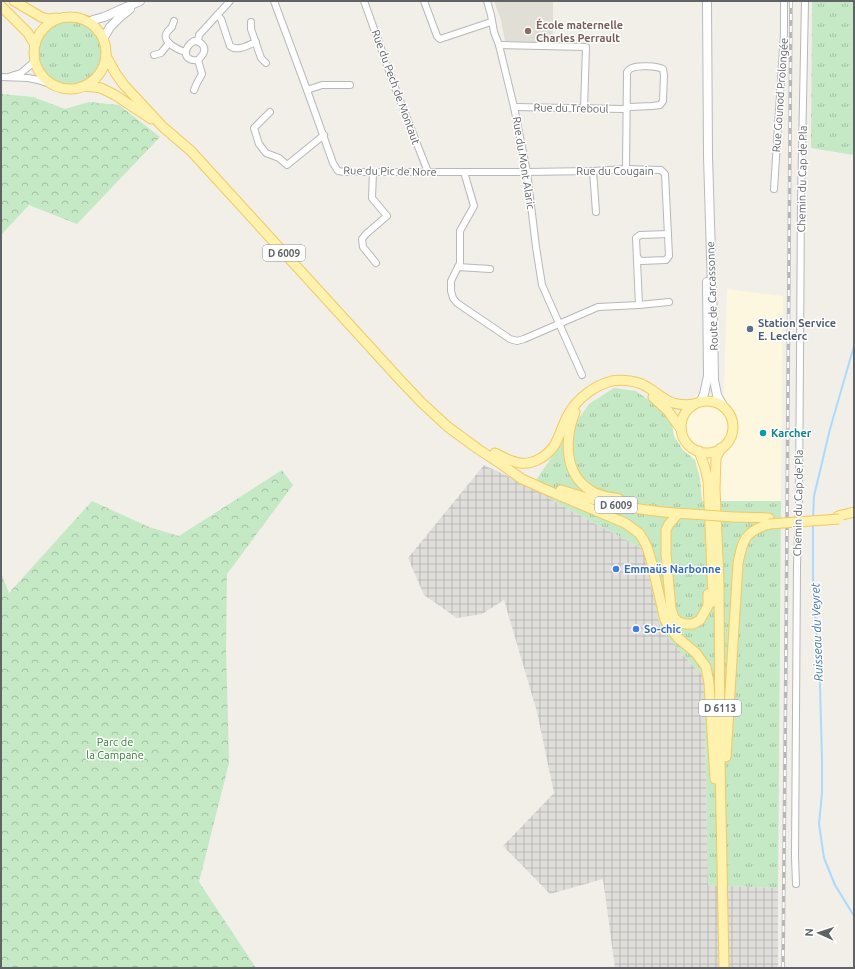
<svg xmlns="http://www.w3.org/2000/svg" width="855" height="969" font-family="Ubuntu,sans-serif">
<defs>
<pattern id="industrial-grid" width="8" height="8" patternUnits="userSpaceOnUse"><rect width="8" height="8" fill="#e0deda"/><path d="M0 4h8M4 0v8" fill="none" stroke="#b9b8b5"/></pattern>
<pattern id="grass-tufts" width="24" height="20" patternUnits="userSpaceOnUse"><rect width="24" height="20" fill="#c5e8c5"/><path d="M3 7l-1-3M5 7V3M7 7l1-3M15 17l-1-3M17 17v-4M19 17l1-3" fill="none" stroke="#a3c0a4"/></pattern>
<pattern id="forest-crowns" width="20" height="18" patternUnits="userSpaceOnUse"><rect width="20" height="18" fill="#c5e8c5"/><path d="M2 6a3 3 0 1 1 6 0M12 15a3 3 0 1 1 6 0" fill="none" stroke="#a3c0a4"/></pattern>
</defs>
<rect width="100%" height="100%" fill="#f1efe8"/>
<polygon fill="#fef7e0" points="727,289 783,296 781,501 701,501 700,478 695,460 683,450 674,436 671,419 697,394 724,393"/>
<polygon fill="url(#industrial-grid)" points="484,465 531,487 566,508 643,549 661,630 704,678 708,885 778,888 778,968 615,968 603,879 550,894 503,846 554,793 537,712 504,600 482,614 457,618 424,595 408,558"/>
<polygon fill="#e1ded6" points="494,1 553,1 553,43 505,41 501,20"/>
<g fill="url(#grass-tufts)">
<polygon points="812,1 854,1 854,155 811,148"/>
<circle cx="70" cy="53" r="31"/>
<polygon points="614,388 636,391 657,406 671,419 674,436 683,450 695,460 700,478 702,501 781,501 778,888 708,885 704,678 661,630 643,549 566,508 531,487 589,404"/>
</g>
<g fill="url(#forest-crowns)">
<polygon points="1,94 33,97 65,109 89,102 119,105 160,137 77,224 29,205 1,235"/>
<polygon points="282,470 293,485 227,574 226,648 229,763 199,882 256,968 1,968 1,573 9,593 92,501 149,527 179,536"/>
</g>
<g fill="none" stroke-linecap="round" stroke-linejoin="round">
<g stroke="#aadaff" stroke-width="2">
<polyline points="813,519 814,496 830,429 854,346"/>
<polyline points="813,523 813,582 820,685 822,759 822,793 819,824 824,858 835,885 854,916"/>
</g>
<g stroke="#b5b8bc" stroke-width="8">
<g id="street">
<polyline points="274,1 307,90 333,163 338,171 345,172 527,172 593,171 626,169 661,170 665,174 669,256 666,260 641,261 637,257"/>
<polyline points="364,1 397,93 428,172"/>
<polyline points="424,1 437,36 440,39 491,22"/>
<polyline points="487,1 491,15 494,32 499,45 514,107 527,172 536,247 542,285 582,375"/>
<path d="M217,15L221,19L230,46C238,52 248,45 256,42"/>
<path d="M174,21C174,21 172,26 172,27C170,29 167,31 166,34C163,43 179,50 185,52"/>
<polyline points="251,22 251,29 261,58 266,63"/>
<path d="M194,41C200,41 206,46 204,52C203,55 200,58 198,60C182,62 183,47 194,41Z"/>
<polyline points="198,41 199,35 230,1"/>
<polyline points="499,45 586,47 584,109"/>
<polyline points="154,55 161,53 169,43"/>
<polyline points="11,76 21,73 35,61"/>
<polyline points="1,77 28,78 38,80 53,85"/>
<polyline points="194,90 197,83 202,74 198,60"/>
<polyline points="307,90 322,85 350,85"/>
<path d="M514,107L624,109L629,107L652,106L660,105L663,101L664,75L663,69C657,66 638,65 632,68C629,69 629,70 627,72L626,169"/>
<polyline points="270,112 254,128 259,144 266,153 279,158 287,165 324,135"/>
<polyline points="593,171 596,212"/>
<polyline points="373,172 372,198 387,216 366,234 362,239 363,247 376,263"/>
<polyline points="464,172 474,206 460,231 460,263 451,281 451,291 453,298 457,303 510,339 517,341 524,339 598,307 639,305 669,302"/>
<polyline points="774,189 784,33 784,1"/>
<polyline points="458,267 490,269"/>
<polyline points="639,305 636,238 640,235 668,234"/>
<polyline points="796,884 795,857 797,566 799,507 801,202 805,1"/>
</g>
</g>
<g stroke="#b6babf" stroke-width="10">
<g id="secondary">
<polyline points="707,1 708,156 713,322 714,380 717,395 723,406"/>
<polyline points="90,23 93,20 104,17 140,1"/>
<polyline points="103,39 110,27 119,18 130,9"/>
<polyline points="701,401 704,394 708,376 707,282"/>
</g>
</g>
<g stroke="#f2c960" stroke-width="11">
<g id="primary">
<polyline points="14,1 41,17 48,19 57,18"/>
<polyline points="1,6 28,33 35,45"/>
<circle cx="70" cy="53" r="36"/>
<polyline points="106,56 116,74 124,85 163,127 191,151 402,382 422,403 448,427 478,449 501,464 522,479 549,491 625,523 639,533 643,539 647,547 651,560 665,620 677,637 696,653 706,667 709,683 715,779"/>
<polyline points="85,86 101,88 115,95 151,119"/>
<polyline points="653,397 668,411 681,429"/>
<circle cx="707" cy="427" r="26"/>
<path d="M575,412C565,437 563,473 590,490C598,496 609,497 619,499"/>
<polyline points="721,448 716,458 715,489 719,583 720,762 724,968"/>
<polyline points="699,451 705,468 708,481 710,524 713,602"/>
<path d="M495,453C503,457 511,462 520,463C533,465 547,456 554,446C560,436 563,423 569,413C578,398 595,385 612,381C622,379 639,381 647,387C656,392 663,399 673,403C680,405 687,405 694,404"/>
<path d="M561,490C603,504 647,512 691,514"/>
<polyline points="678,514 669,524 666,530 666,554 671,609 674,618 679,622 685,624 693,624 700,620 708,606 708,594"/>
<polyline points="838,516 854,512"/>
<polyline points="733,517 769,518"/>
<path d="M726,757L738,563C743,540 744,532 769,524"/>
</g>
</g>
<use href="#street" stroke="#fff" stroke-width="6"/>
<use href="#secondary" stroke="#fff" stroke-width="8"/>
<use href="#primary" stroke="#fff2af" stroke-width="9"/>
<g stroke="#b6b7b8" stroke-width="3.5">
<polyline id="rail" points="783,968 786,651 791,1"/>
</g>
<use href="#rail" stroke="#fff" stroke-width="2" stroke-dasharray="6" stroke-linecap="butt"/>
<g stroke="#f2c960" stroke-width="11" stroke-linecap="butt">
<g id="primary-bridge">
<polyline points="691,514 733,517"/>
<polyline points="769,524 839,519"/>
</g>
</g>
<use href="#primary-bridge" stroke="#fff2af" stroke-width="9"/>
</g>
<circle fill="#8d6e63" stroke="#fff" stroke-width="1.5" cx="528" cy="31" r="4"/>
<circle fill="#5c6f8a" stroke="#fff" stroke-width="1.5" cx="750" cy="329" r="4"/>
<circle fill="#0f9aa8" stroke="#fff" stroke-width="1.5" cx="763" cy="433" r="4"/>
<g fill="#3f7fe0" stroke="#fff" stroke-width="1.5">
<circle cx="616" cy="569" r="4"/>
<circle cx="636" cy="629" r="4"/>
</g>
<g text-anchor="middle" stroke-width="3" stroke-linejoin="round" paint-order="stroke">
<g fill="#fff" stroke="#8f9295" stroke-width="1">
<rect x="263" y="245" width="42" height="16" rx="3"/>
<rect x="595" y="497" width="42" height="16" rx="3"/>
<rect x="699" y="700" width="42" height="16" rx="3"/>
</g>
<g font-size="10" font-weight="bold" fill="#5f6368">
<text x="284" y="257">D 6009</text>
<text x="616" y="509">D 6009</text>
<text x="720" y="712">D 6113</text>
</g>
<g font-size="11" font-weight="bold" fill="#785e54" stroke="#fff" text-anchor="start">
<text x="536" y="29">École maternelle<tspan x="536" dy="13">Charles Perrault</tspan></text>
</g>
<g font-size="11" fill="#5f6368" stroke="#fff">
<text transform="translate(396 87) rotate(70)" y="4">Rue du Pech de Montaut</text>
<text transform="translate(780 95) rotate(-86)" y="4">Rue Gounod Prolongée</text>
<text transform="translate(571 108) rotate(1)" y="4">Rue du Treboul</text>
<text transform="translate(524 163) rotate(81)" y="4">Rue du Mont Alaric</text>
<text transform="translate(390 171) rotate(1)" y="4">Rue du Pic de Nore</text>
<text x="615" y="175">Rue du Cougain</text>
<text transform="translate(802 179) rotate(-89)" y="4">Chemin du Cap de Pla</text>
<text transform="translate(712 296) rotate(-92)" y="4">Route de Carcassonne</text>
<text transform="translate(798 503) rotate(-89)" y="4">Chemin du Cap de Pla</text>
</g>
<g font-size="11" font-weight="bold" fill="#4e5e75" stroke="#fff" text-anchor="start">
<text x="758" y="327">Station Service<tspan x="758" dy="13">E. Leclerc</tspan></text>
</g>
<g font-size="11" font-weight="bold" fill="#0d838f" stroke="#fff" text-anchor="start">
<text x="771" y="437">Karcher</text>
</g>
<g font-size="11" font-weight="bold" fill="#366cbe" stroke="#fff" text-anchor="start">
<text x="624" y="573">Emmaüs Narbonne</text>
<text x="644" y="633">So-chic</text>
</g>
<g font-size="11" fill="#348238" stroke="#fff">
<text x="115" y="746">Parc de<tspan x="115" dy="13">la Campane</tspan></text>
</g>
<g font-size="12" font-style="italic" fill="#4174aa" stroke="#fff">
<text transform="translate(817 632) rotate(-92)" y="4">Ruisseau du Veyret</text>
</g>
</g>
<rect width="855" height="969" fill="none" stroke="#5f6368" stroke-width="4"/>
<g transform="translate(819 933) rotate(273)" stroke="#ffffff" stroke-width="3" paint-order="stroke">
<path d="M0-3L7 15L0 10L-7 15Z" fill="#5f6368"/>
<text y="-6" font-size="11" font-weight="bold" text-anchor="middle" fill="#5f6368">N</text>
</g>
</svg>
